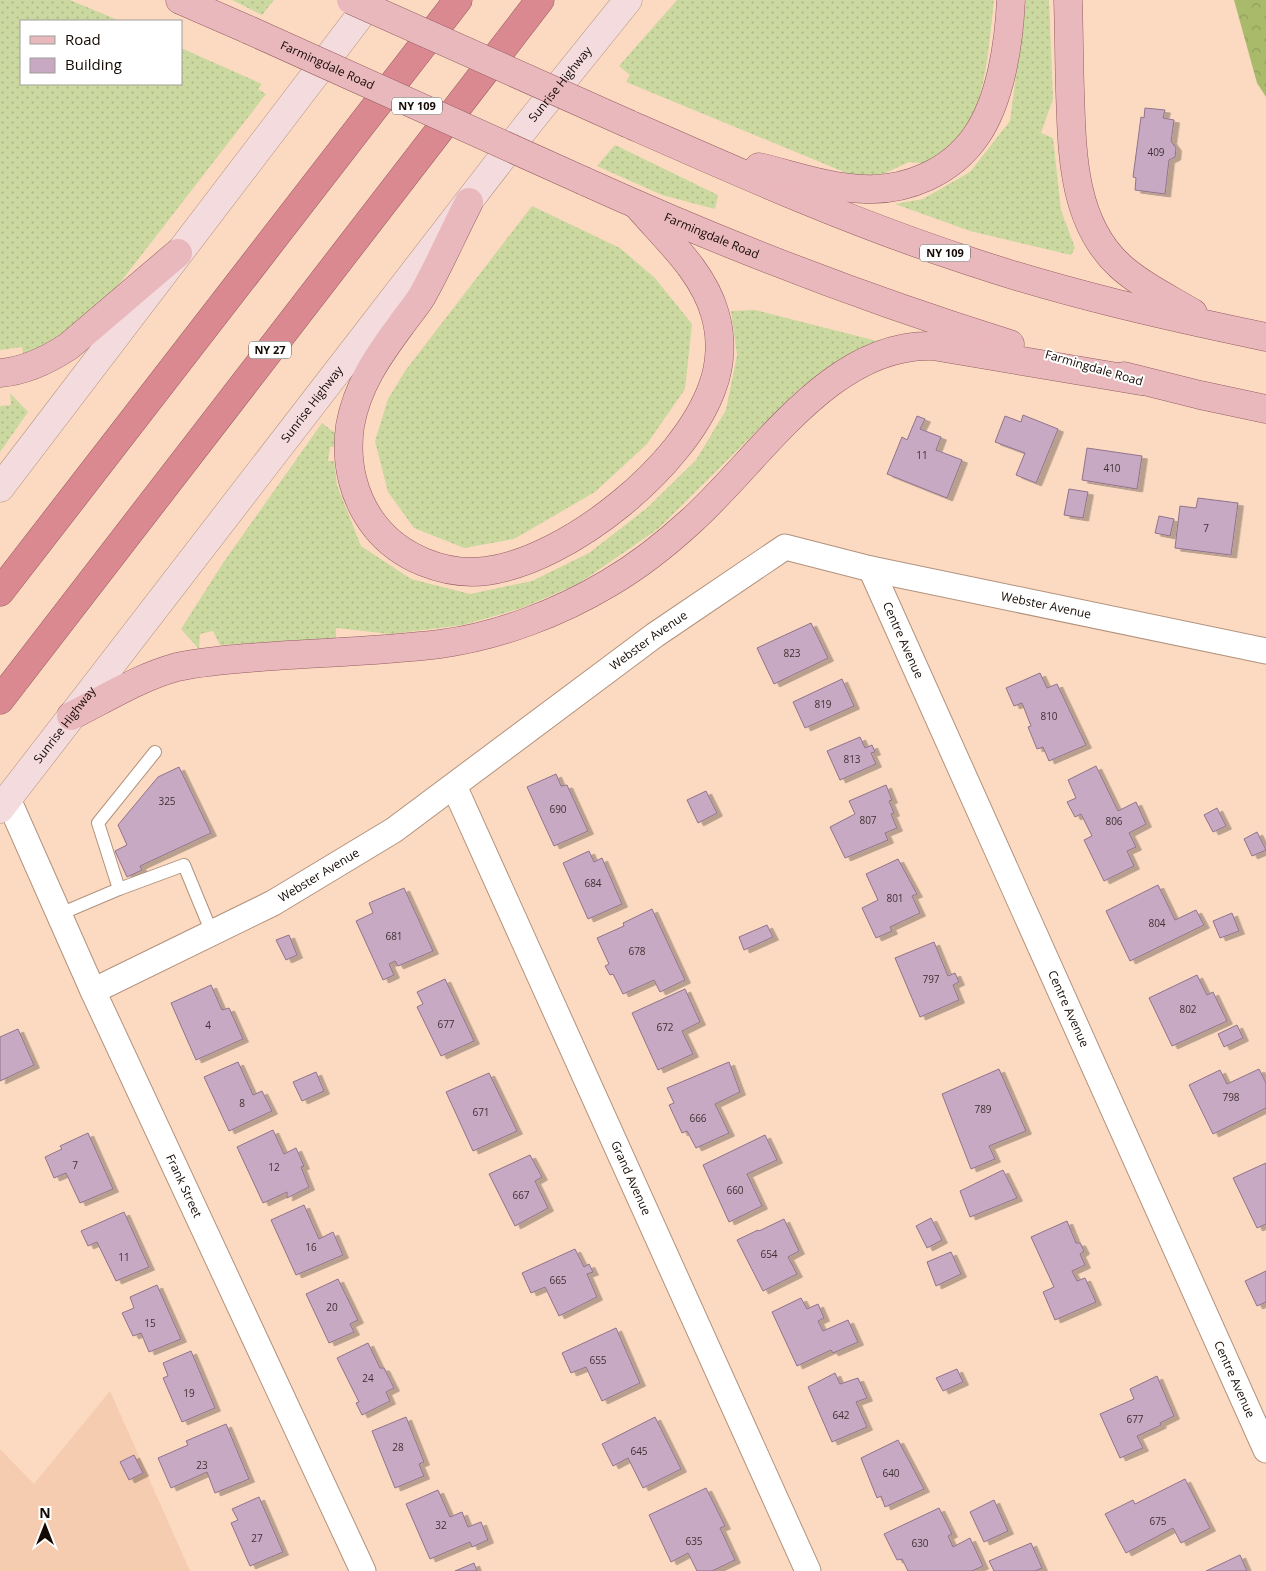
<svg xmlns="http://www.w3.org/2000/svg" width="1266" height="1571" font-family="'Open Sans',sans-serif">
<defs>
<pattern id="grass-dots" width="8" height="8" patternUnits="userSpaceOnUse" patternTransform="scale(1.25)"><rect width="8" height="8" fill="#cbd89f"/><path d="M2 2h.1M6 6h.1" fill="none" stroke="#adb887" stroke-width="1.8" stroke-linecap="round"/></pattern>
<pattern id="forest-crowns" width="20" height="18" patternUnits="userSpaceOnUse" patternTransform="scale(1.25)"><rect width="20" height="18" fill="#aaba6b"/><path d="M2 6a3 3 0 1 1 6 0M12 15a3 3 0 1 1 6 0" fill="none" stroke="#919f5b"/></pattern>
<filter id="shadow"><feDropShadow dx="5.5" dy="3" stdDeviation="0" flood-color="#0004"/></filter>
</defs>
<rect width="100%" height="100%" fill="#fcdac2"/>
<polygon fill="#f5ccb0" points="110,1391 190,1571 0,1571 0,1449 34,1484"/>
<g fill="url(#grass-dots)">
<polygon points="0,0 70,0 120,21 21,21 21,84 181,84 181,48 262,84 258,89 266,94 92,319 24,359 22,347 0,350"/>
<polygon points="232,0 274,0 262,15"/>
<path d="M677,0H994C989,42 986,112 956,144C949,151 940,157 932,164L909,162L877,177L849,174L626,82L630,75L619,66Z"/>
<polygon points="1026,0 1049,0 1053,99 1041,133 1053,138 1061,210 1075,248 1071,255 970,231 895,204 923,199 970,172 1010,121"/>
<polygon points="615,145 718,195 715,209 662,195 597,166"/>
<polygon points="532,206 620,248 655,278 692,324 685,389 647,444 595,492 514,539 464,548 414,528 388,492 375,441 388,399 405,371"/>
<polygon points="755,310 881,342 805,389 801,387 658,529 578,584 522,608 463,625 391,634 336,628 336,638 220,645 213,631 200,634 199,649 181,629 223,563 322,423 335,433 334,447 330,447 328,461 334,461 337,485 361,546 411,579 470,594 532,581 589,553 647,508 696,460 726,410 737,355 731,311"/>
<polygon points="10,393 28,412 0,452 0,406 11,405"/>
</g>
<polygon fill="url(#forest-crowns)" points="1234,0 1266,0 1266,97 1257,83"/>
<g fill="#c8a9c3" stroke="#90738b" filter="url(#shadow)">
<polygon points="1145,108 1165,110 1163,118 1174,120 1171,141 1176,148 1175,157 1169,160 1165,194 1135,190 1136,178 1133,177 1141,117 1144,118"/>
<polygon points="1023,415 1058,429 1036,483 1016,475 1025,453 995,442 1005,416 1021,422"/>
<polygon points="917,416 925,419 920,429 941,437 936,450 962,460 947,498 887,474 902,437 907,440"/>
<polygon points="1087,448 1142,456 1137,489 1082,480"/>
<polygon points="1069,489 1088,492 1083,518 1064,515"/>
<polygon points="1198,498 1238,503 1231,555 1175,548 1180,506 1196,508"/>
<polygon points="1159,516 1174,519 1170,536 1155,533"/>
<polygon points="811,623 828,658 774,684 757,648"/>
<polygon points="1040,673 1047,688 1057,684 1086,745 1049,761 1043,747 1037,749 1028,727 1031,726 1022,703 1014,706 1006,688"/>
<polygon points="842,679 854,706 805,728 793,702"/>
<polygon points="860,737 865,748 872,745 875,752 871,753 876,764 840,780 827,751"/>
<polygon points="1096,766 1118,811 1136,802 1146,824 1129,833 1136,847 1127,851 1134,866 1104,881 1084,840 1092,836 1081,814 1075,817 1067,802 1076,798 1068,780"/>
<polygon points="179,767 211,833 140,866 142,870 127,877 115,851 127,845 118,825 158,777"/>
<polygon points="556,774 561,786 567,785 588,831 554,846 527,787"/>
<polygon points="886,785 892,800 889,801 894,813 891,814 897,828 885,833 888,840 845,858 830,827 855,814 849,801"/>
<polygon points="706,791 717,813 698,823 687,800"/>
<polygon points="1217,808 1226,826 1213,832 1204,815"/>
<polygon points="1257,832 1266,850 1252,856 1244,839"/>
<polygon points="589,851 594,862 602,858 622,904 588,919 563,863"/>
<polygon points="898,859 917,894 912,896 920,913 890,927 892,931 876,938 862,908 878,900 866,874"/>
<polygon points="1158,885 1175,920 1196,910 1204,925 1130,961 1106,911"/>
<polygon points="404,888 433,951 398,966 395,961 389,964 394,975 383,980 356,921 373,913 369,903"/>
<polygon points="652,909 685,980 660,992 654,980 623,994 613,974 610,975 605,966 609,964 597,938 624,926 623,923"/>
<polygon points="1232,913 1239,931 1220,938 1213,921"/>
<polygon points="767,925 773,937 744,950 739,937"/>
<polygon points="289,935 297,955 286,960 276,940"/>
<polygon points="934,942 948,976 955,973 959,982 953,985 959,1000 920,1017 895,958"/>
<polygon points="1197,975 1207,995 1213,992 1227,1021 1172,1046 1149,998"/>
<polygon points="445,979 474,1041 441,1056 417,1007 423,1004 417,992"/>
<polygon points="211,985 222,1010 229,1008 243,1039 196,1060 171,1003"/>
<polygon points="685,989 700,1022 682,1031 693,1054 658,1070 632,1013"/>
<polygon points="1237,1025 1243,1038 1224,1047 1218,1034"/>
<polygon points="18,1029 34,1065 0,1081 0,1037"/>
<polygon points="238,1062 253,1095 262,1091 272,1111 229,1131 204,1077"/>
<polygon points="729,1062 740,1092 715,1104 729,1133 696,1148 687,1131 682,1133 669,1105 674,1103 667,1088"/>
<polygon points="999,1069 1026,1131 989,1146 995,1159 971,1169 942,1094"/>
<polygon points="1259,1069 1266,1083 1266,1108 1213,1134 1189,1085 1220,1070 1227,1084"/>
<polygon points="316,1072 324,1091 302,1101 293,1082"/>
<polygon points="489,1073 517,1131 473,1151 446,1092"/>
<polygon points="273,1130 284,1154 296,1148 304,1166 301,1167 309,1187 287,1198 287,1192 263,1203 237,1147"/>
<polygon points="88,1133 113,1189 80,1203 66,1173 54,1178 45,1157 62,1149 60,1146"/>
<polygon points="765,1135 777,1160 747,1174 762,1206 729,1222 703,1165"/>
<polygon points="530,1155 542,1177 535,1181 548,1208 515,1226 489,1174"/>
<polygon points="1266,1163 1266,1224 1257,1228 1233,1178"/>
<polygon points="1003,1170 1017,1198 970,1217 960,1191"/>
<polygon points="304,1205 319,1239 333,1232 343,1255 296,1275 271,1220"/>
<polygon points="124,1212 149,1267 116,1281 97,1242 88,1246 81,1231"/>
<polygon points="931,1218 942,1240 927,1248 916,1226"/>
<polygon points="784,1219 799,1251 788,1257 797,1274 763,1291 737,1240 758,1230 759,1231"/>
<polygon points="1067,1221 1076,1243 1080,1243 1084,1251 1080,1254 1085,1265 1072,1271 1077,1281 1085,1278 1096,1302 1055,1320 1043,1292 1054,1287 1031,1237"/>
<polygon points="575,1249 584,1267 589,1264 593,1272 587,1274 597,1297 559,1316 545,1287 531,1293 522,1273"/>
<polygon points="951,1252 961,1274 936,1286 927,1262"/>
<polygon points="1266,1271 1266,1302 1257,1306 1245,1281"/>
<polygon points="338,1279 358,1320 350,1324 354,1332 329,1343 306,1294"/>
<polygon points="157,1285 181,1339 149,1352 141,1333 133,1336 122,1313 134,1308 130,1297"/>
<polygon points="801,1298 807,1309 818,1304 824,1318 818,1321 823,1331 848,1320 858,1342 833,1353 831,1350 797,1366 772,1312"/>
<polygon points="616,1328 640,1383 602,1401 586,1367 571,1373 562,1353"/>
<polygon points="368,1343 380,1368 384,1368 394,1388 386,1392 390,1401 362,1415 356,1403 359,1402 337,1358"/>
<polygon points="191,1351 215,1408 182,1422 163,1378 168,1376 163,1363"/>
<polygon points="957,1369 963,1382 943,1391 936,1378"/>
<polygon points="835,1373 840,1384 858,1378 867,1398 856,1402 867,1427 832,1442 808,1387"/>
<polygon points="1157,1376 1174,1416 1160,1423 1161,1425 1137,1436 1143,1448 1120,1458 1100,1414 1134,1399 1130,1389"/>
<polygon points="406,1417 424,1462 419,1464 424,1476 395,1488 372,1431"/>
<polygon points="655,1417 681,1469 643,1488 628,1458 613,1466 602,1444"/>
<polygon points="226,1424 249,1479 215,1493 207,1472 171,1488 158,1458 188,1445 186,1441"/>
<polygon points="898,1440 924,1489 885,1507 881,1496 877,1498 861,1458"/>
<polygon points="134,1455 143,1473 129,1480 120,1462"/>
<polygon points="1185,1479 1210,1528 1181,1543 1173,1528 1126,1553 1105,1514 1133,1500 1135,1504"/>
<polygon points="706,1488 725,1526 720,1528 735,1560 712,1571 697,1571 688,1553 671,1562 649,1515"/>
<polygon points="438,1490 450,1517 462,1512 468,1527 481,1522 488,1540 472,1547 470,1542 430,1559 406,1504"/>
<polygon points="259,1497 283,1552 250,1566 231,1523 238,1520 232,1509"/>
<polygon points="994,1500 1008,1531 984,1542 970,1512"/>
<polygon points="939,1508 952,1534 948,1536 953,1547 970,1538 983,1566 972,1571 908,1571 902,1559 897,1560 884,1534"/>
<polygon points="1031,1543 1042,1568 1035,1571 994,1571 989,1561"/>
<polygon points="1240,1555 1247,1571 1206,1571"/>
<polygon points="474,1563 477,1571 455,1571"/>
</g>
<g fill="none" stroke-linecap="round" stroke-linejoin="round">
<g stroke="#b2927c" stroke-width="14">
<g id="service">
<polyline points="119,889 184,865 212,933"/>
<polyline points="60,914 119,889 98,823 155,752"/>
</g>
</g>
<g stroke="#b2927c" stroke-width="27">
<g id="minor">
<path id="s1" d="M871,569L1266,1450"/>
<path id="s2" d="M454,786L808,1571"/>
<path id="s3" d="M8,799L93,991L363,1571"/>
<path id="s4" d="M93,991L273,903L394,830L655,635L785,547L871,569L1266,651"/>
</g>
</g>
<g stroke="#b2927c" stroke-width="29">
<g id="secondary">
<polyline points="0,488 372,0"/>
<path id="s5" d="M0,809L529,123L628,0"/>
</g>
</g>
<g stroke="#955c5f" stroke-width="29">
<g id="primary">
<polyline points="180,0 249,30"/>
<path d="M1068,0C1069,30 1069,61 1070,91C1072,151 1072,222 1120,266C1141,285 1168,298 1193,313"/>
<path d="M629,124C740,173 850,222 966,260C1064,293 1165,316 1266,337"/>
<path d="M759,167C793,175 829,188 864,189C907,191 951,172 976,136C1001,100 1009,42 1011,0"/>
<path id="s6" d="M584,181C723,244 865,299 1010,344"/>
<path d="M469,202C453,233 439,266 422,296C416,306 408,315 401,325C378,356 357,386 350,426C345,462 353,498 375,526C400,558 445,576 486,571C569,560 684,466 712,388C721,365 722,338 715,314C703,271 666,239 637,205"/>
<path d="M0,373C26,371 48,360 69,346L178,253"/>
<polyline points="1124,376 1200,395 1266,409"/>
<path d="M71,716C105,699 140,677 177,667C214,659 252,658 289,655C339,652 390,650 440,644C499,636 559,613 609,583C638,566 666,544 691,521C760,459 831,342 933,346L1141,381"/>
</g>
</g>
<g stroke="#955c5f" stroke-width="29">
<g id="motorway">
<polyline points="0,592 458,0"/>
<polyline points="0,700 540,0"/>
</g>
</g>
<use href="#service" stroke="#fff" stroke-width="12"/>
<use href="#minor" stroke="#fff" stroke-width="25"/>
<use href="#secondary" stroke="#f4dcde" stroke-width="28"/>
<use href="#primary" stroke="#e9b8bd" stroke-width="28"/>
<use href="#motorway" stroke="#db8991" stroke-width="28"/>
<g stroke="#955c5f" stroke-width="29" stroke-linecap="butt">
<g id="primary-bridge">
<polyline points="351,0 629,124"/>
<path id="s7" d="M249,30L584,181"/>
</g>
</g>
<use href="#primary-bridge" stroke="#e9b8bd" stroke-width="28"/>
</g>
<g text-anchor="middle" stroke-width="4" stroke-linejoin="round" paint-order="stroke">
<g font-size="10" fill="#413133">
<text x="1156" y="156">409</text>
<text x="922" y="459">11</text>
<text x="1112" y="472">410</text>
<text x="1206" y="532">7</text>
<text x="792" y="657">823</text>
<text x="823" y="708">819</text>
<text x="1049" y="720">810</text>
<text x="852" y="763">813</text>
<text x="167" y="805">325</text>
<text x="558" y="813">690</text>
<text x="868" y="824">807</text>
<text x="1114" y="825">806</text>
<text x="593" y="887">684</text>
<text x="895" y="902">801</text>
<text x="1157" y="927">804</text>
<text x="394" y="940">681</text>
<text x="637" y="955">678</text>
<text x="931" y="983">797</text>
<text x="1188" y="1013">802</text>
<text x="446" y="1028">677</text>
<text x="208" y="1029">4</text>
<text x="665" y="1031">672</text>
<text x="1231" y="1101">798</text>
<text x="242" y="1107">8</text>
<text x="983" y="1113">789</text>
<text x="481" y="1116">671</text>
<text x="698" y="1122">666</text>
<text x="75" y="1169">7</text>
<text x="274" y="1171">12</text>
<text x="735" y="1194">660</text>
<text x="521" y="1199">667</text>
<text x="311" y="1251">16</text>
<text x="769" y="1258">654</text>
<text x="124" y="1261">11</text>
<text x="558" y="1284">665</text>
<text x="332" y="1311">20</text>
<text x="150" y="1327">15</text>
<text x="598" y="1364">655</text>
<text x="368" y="1382">24</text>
<text x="189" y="1397">19</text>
<text x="841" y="1419">642</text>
<text x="1135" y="1423">677</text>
<text x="398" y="1451">28</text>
<text x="639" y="1455">645</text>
<text x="202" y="1469">23</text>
<text x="891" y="1477">640</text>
<text x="1158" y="1525">675</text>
<text x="441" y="1529">32</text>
<text x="257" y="1542">27</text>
<text x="694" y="1545">635</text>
<text x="920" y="1547">630</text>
</g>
<g fill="#fff" stroke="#5a534f" stroke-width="1">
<rect x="392" y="97.5" width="50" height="17" rx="4"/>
<rect x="920" y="244.5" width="50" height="17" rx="4"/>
<rect x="249" y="341.5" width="42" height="17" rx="4"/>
</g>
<g font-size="11" font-weight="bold" fill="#140903">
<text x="417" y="110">NY 109</text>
<text x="945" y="257">NY 109</text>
<text x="270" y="354">NY 27</text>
</g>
<g font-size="12" fill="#140903" stroke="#fff">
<text dy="4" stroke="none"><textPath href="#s7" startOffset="86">Farmingdale Road</textPath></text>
<text dy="4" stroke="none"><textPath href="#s5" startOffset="916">Sunrise Highway</textPath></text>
<text dy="4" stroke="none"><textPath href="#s6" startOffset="139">Farmingdale Road</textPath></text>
<text transform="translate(1094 368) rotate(16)" y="4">Farmingdale Road</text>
<text dy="4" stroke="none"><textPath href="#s5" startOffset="511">Sunrise Highway</textPath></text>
<text dy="4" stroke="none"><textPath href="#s4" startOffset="1092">Webster Avenue</textPath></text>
<text dy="4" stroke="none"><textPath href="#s1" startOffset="78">Centre Avenue</textPath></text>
<text dy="4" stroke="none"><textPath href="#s4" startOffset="659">Webster Avenue</textPath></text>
<text dy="4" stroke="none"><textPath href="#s5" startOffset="106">Sunrise Highway</textPath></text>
<text dy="4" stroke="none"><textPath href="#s4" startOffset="254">Webster Avenue</textPath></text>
<text dy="4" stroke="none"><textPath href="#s1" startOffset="482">Centre Avenue</textPath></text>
<text dy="4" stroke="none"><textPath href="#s2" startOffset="430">Grand Avenue</textPath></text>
<text dy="4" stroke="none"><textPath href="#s3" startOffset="425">Frank Street</textPath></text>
<text dy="4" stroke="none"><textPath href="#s1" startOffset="888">Centre Avenue</textPath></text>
</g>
</g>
<rect x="20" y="20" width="162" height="65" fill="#ffffff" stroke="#a19d9a"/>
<rect x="30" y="36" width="25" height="8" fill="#e9b8bd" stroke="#a19d9a"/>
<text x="65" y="45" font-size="15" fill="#140903">Road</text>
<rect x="30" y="58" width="25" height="15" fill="#c8a9c3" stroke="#a19d9a"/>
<text x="65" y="70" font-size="15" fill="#140903">Building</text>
<g transform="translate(45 1526)" stroke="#ffffff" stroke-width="4" paint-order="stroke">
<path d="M0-4L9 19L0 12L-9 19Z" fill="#140903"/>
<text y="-8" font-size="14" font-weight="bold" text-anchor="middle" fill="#140903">N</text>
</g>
</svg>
